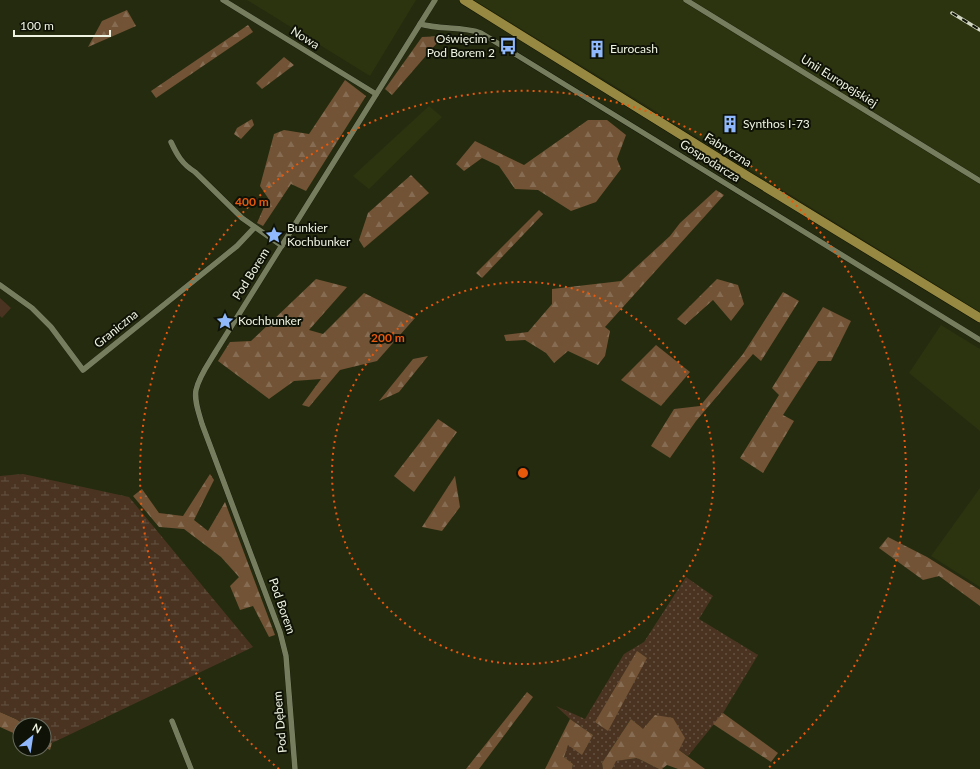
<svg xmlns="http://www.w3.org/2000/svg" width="980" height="769" font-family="Lato,sans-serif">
<defs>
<pattern id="grass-dots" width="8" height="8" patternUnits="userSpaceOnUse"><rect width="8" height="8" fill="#4a3421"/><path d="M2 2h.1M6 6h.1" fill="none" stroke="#645241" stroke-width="1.8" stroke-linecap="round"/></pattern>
<pattern id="forest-firs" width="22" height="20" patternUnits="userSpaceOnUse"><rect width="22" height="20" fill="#725335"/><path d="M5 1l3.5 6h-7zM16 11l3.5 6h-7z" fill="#866c52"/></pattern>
<pattern id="wetland-marsh" width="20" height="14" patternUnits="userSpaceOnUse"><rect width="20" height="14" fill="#4a3421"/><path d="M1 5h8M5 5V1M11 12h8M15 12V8" fill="none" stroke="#645241"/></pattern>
</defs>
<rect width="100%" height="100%" fill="#252b0f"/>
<g fill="#2c330f">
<polygon points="247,0 416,0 370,76"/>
<polygon points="474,0 980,0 980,312 605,80"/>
<polygon points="429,106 442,117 369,189 353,176"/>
<polygon points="941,325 980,349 980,431 909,373"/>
<polygon points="980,488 980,587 931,556"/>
</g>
<g fill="url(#grass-dots)">
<polygon points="686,577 713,596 699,619 758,655 723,713 688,756 679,750 643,730 631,719 602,763 603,769 572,769 573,764 564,757 568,744 593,735 570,719 556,706 585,719 624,654 644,642"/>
<polygon points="637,758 659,769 612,769 615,761"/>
</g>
<g fill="url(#forest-firs)">
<polygon points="127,10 136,26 88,47 102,21"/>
<polygon points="248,25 253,32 156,98 151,91"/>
<polygon points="443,36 392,95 385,89 422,37"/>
<polygon points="284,57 294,65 262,89 256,83"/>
<polygon points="345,80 366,96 306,191 291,184 263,226 257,223 268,198 260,186 274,134 284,130 309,134"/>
<polygon points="252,119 254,125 241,139 234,134 237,128"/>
<polygon points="588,120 607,120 626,135 617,159 621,169 596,202 571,211 538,190 515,189 499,166 482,158 464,171 456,164 475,141 524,165"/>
<polygon points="411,175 429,193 364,248 359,240 368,213"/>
<polygon points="716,190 724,195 605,327 610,331 605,356 598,365 568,351 554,363 546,353 525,340 506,341 504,335 528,332 552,304 552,289 621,281 670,236 680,223"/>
<polygon points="539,210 543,214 482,278 476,273"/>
<polygon points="316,279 347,287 309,330 323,334 364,293 415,318 377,361 340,370 309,407 302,405 321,379 294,381 269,399 218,361 230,342 251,341"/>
<polygon points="717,279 738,285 744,304 731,321 713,300 685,325 677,319"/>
<polygon points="783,292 799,301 761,361 753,354 696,421 670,458 651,446 674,409 700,406 743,354"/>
<polygon points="823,307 851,321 831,361 818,361 783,415 794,421 763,473 740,458 779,395 772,388"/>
<polygon points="656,345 690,372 661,406 621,380"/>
<polygon points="428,356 399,392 379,401 413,359"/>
<polygon points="438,419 457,432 414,492 394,476"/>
<polygon points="210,474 214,480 194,520 208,531 225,502 275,635 269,637 253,606 240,610 230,586 239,577 221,557 184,529 159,527 133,496 142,489 159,513 183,516"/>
<polygon points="455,476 460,507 442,531 422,527"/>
<polygon points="888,537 927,557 980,590 980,606 939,576 923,580 879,548"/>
<polygon points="637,651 647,658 608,731 595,722"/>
<polygon points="527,692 533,697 479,769 466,769"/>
<polygon points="0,712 16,719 25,725 20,725 20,736 0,727"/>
<polygon points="723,713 778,753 771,762 713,724"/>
<polygon points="655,715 673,718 685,738 679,750 705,769 678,769 667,765 662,769 659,769 637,758 616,761 612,769 603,769 602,763 631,719 643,729"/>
<polygon points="570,719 593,735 582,755 568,745 564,757 573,764 572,769 545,769"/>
<polygon points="44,738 52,743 50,750 44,747"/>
</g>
<polygon fill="url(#wetland-marsh)" points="23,474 129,497 253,647 52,743 44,738 44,725 25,725 16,719 0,712 0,476"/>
<polygon fill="#4a3421" points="0,298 11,308 2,318 0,316"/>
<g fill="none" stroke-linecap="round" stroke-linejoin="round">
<g stroke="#0e1300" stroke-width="6">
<g id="minor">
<polyline points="223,0 376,94"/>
<polyline points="686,0 980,181"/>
<path d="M420,24C441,30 461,26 481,33L980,340"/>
<path d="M171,142C177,155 182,164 195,172L242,218L282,246"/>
<polyline points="0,285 32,308 51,327 83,370 237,246 254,228"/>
<polyline points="172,721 191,769"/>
<path d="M295,769L286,656L280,632L202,424C199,413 194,401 196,390C199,376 209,363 216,351L435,0"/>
</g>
</g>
<g stroke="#0e1300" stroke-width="10">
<polyline id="primary" points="464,0 736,169 980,318"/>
</g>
<use href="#minor" stroke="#757d5e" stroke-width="5.5"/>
<use href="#primary" stroke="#988942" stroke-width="9"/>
<g stroke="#cfd5c1" stroke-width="3.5">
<polyline id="rail" points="952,13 980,30"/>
</g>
<use href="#rail" stroke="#0f1206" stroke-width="2" stroke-dasharray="6" stroke-linecap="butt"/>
</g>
<g fill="none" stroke="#e8590c" stroke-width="2" stroke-dasharray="2 4">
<circle cx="523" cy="473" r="191"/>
<path d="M279 769A383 383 0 1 1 767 769"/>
</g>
<defs>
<g id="bus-bare" transform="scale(1.38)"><path d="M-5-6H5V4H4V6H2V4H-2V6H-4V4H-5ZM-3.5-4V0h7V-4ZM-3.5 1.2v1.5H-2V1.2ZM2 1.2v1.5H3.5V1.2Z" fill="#8fb8fd" stroke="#0f1206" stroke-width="2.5" paint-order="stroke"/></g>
<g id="building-bare" transform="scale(1.38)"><path d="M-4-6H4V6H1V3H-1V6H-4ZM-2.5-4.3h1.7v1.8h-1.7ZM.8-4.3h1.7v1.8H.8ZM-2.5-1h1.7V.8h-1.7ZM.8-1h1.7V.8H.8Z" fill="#8fb8fd" stroke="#0f1206" stroke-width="2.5" paint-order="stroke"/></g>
<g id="sight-bare" transform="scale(1.38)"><path d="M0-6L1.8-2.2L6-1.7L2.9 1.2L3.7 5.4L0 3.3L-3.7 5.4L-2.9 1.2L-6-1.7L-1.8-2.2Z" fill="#8fb8fd" stroke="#0f1206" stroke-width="2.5" paint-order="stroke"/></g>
</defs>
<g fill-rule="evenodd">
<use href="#bus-bare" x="508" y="46"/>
<use href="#building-bare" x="597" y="49"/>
<use href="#building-bare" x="730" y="124"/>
<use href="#sight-bare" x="274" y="235"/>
<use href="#sight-bare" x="225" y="321"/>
</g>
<g text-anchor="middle" stroke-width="4" stroke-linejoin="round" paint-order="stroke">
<g font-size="12" fill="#eff4e2" stroke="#0f1206">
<text transform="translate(305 38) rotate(32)" y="4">Nowa</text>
<text transform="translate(839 81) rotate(32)" y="4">Unii Europejskiej</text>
<text transform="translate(728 150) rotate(32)" y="4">Fabryczna</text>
<text transform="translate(710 161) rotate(32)" y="4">Gospodarcza</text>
<text transform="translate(251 274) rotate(-58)" y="4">Pod Borem</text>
<text transform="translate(116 329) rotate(-39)" y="4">Graniczna</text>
<text transform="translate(282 606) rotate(71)" y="4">Pod Borem</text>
<text transform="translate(280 722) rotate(-95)" y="4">Pod Dębem</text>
</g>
<g font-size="12" fill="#eff4e2" stroke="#0f1206" text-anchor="start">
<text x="495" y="43" text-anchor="end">Oświęcim -<tspan x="495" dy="14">Pod Borem 2</tspan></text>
<text x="610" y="53">Eurocash</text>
<text x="743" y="128">Synthos I-73</text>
<text x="287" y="232">Bunkier<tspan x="287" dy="14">Kochbunker</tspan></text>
<text x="238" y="325">Kochbunker</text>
</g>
</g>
<circle cx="523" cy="473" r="6" fill="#e8590c" stroke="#0f1206" stroke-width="2"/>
<g font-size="12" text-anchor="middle" font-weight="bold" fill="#e8590c" stroke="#0f1206" stroke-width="4" stroke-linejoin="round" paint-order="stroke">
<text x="252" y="206">400 m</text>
<text x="388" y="342">200 m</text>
</g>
<g transform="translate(32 737) rotate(30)"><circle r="19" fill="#0f1206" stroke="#696c5e"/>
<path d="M0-3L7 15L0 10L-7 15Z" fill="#8fb8fd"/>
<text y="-6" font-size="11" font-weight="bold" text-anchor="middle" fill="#eff4e2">N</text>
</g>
<path d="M14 30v6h96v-6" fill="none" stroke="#eff4e2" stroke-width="2"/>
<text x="20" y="30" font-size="12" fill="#eff4e2" stroke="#0f1206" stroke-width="3" paint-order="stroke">100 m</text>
</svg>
